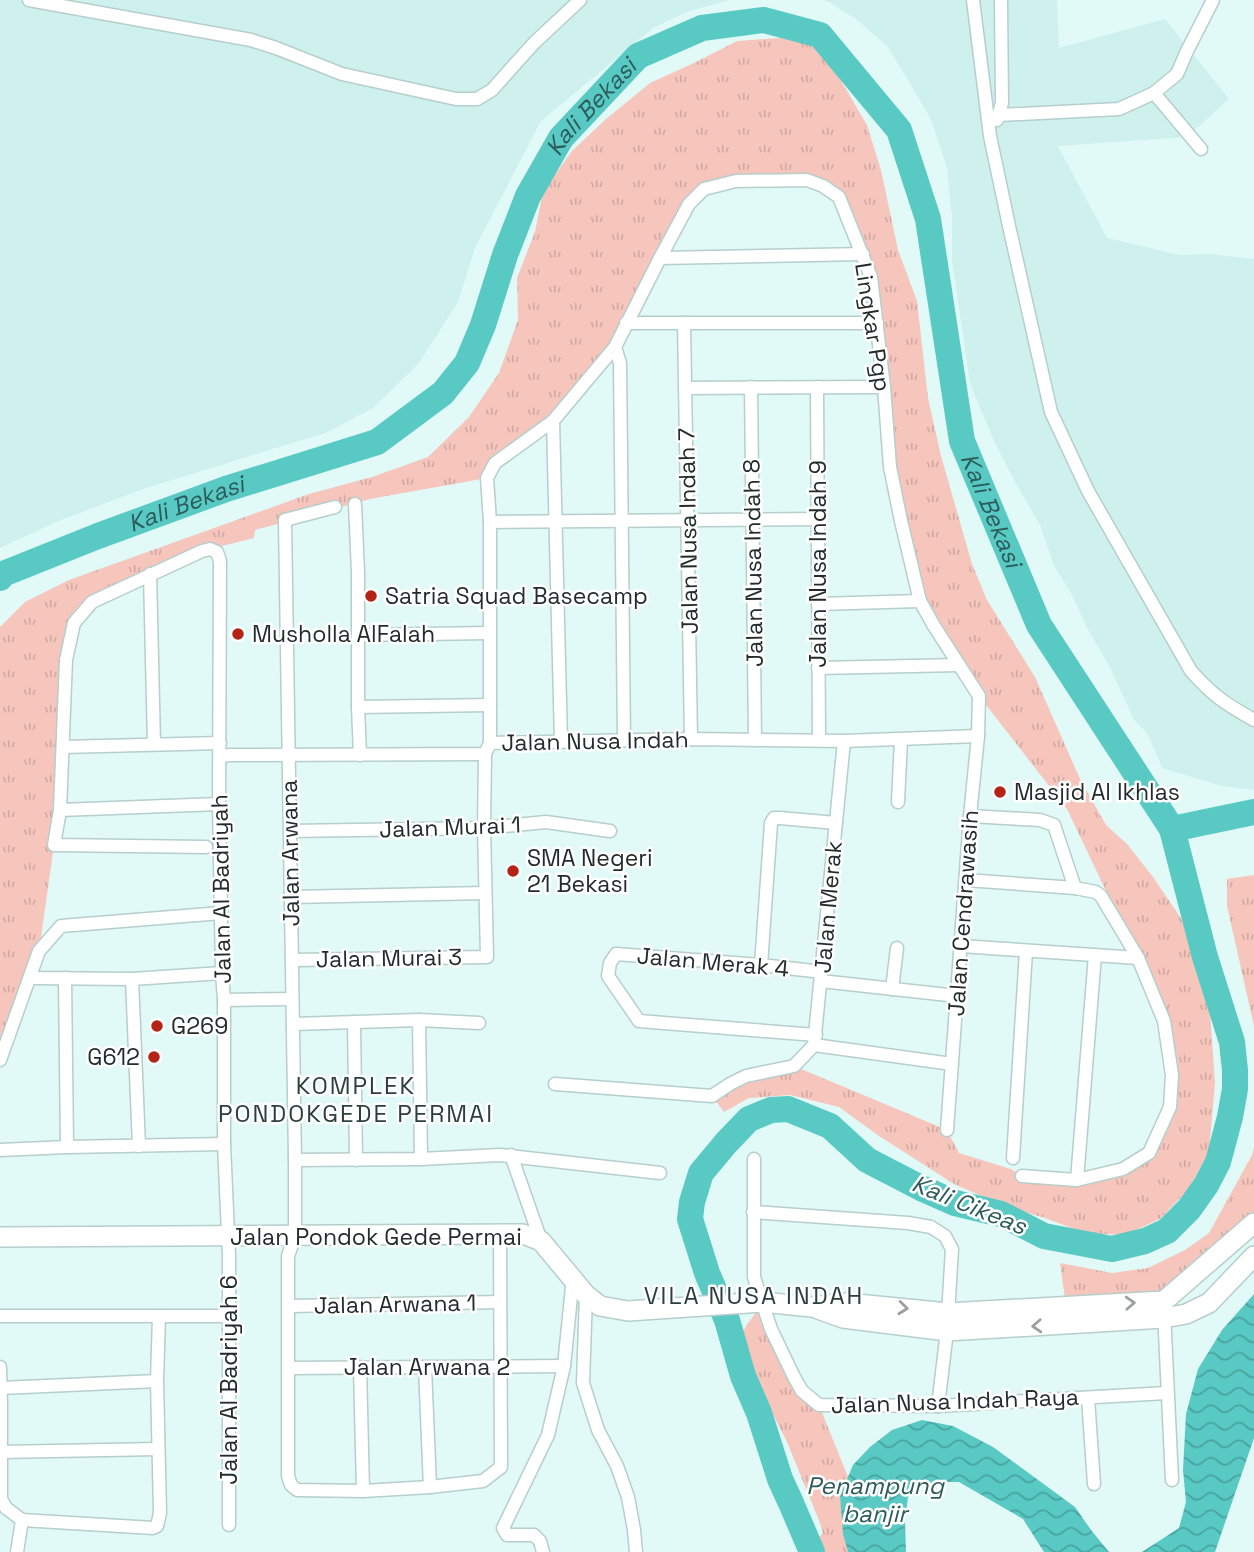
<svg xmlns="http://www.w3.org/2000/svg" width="1254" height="1552" font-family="'Space Grotesk',sans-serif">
<defs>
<pattern id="grass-tufts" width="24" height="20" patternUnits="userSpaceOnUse" patternTransform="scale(1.75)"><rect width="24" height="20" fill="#f6c6bd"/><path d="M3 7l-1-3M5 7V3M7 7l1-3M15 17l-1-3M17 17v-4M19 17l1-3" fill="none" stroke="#d3aaa3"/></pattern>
<pattern id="water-waves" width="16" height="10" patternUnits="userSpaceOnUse" patternTransform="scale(1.75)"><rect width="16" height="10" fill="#59c9c4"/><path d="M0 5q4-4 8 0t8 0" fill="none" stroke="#49a39f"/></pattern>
</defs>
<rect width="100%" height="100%" fill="#e1faf8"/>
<g fill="#cef1ee">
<polygon points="0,0 730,0 686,12 653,28 541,121 475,248 458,302 419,363 373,408 328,432 140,490 61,520 0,548"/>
<polygon points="822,0 1057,0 1059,48 1165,19 1229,99 1187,137 1058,146 1107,238 1180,255 1209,254 1254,259 1254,790 1222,786 1162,768 1148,734 1134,720 1109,665 1088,630 1071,593 1054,566 1040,525 1016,484 995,443 970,384 952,261 952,217 947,168 931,119 888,47 856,19 829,2"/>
</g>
<g fill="url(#grass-tufts)">
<polygon points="779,38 805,39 829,60 867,125 881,170 898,250 917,301 928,398 941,456 972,564 987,600 1035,677 1080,779 1106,825 1127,844 1153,877 1191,933 1202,964 1209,996 1215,1083 1209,1152 1188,1190 1160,1219 1125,1235 1085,1233 1045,1218 1004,1206 954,1184 879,1136 839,1107 790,1095 749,1098 724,1112 712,1096 730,1084 794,1066 947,1130 959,1153 1011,1169 1022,1176 1077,1180 1149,1153 1170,1106 1164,1021 1138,958 1067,809 979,696 934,626 901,521 863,254 839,197 807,180 704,189 615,347 553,421 487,478 370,499 255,530 254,538 202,551 92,602 74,623 54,845 39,951 0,1060 0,627 25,602 69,580 309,494 372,477 428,457 469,417 499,373 518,320 517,278 535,232 543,191 572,151 606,119 650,83 696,62 737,41"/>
<polygon points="1254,875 1254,1026 1227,906 1227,879"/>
<polygon points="1254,1147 1254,1223 1164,1301 1066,1306 1060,1263 1112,1273 1148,1268 1185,1250 1209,1233 1252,1155"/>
<polygon points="763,1302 794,1377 819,1405 848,1477 840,1496 848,1552 823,1552 818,1538 823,1533 820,1523 787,1442 755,1379 740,1335"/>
</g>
<g fill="url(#water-waves)">
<polygon points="1254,1294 1254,1438 1215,1552 1142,1552 1179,1528 1186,1502 1183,1470 1186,1414 1198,1369 1222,1330"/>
<polygon points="922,1420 953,1426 993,1447 1075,1507 1091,1530 1109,1552 1044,1552 1023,1519 959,1482 936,1482 921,1485 908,1497 905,1521 906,1552 848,1552 843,1534 840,1496 853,1465 870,1447 892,1430"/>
</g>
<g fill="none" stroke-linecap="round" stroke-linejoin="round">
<g stroke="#59c9c4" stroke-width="26">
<path id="s1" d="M0,578L3,574L98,536L226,489L377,442L443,393L467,363L483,325L505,255L528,196L561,138L638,56L702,28L764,20L820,35L899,130L928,219L962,441L1039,625L1172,829L1205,957L1232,1042L1235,1070V1089L1230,1117L1218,1162L1206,1185L1189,1209L1167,1231L1145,1241L1112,1249L1044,1236L1001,1214L955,1203L921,1188L867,1160L830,1126L788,1109L771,1110L749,1119L726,1143L701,1173L692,1202L690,1219L707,1273L727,1320L743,1376L759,1413L780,1479L791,1503L812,1552"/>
<polyline points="1172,829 1254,812"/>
</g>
<g stroke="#b6cecc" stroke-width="15">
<g id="street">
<polyline points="29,0 251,40 276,48 342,74 456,99 477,99 492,90 534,43 580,0"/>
<path d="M973,0L990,136L1009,226L1051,412L1088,491L1191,671C1213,696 1226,704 1254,720"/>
<polyline points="1154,93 1201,149"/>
<polyline points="1000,115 1119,109 1154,93 1177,74 1187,51 1213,0"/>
<polyline points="997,120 1002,103 1001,0"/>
<polyline points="660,258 863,254"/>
<polyline points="626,323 877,323"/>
<polyline points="684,323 691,739"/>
<polyline points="615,347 620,363 624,740"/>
<polyline points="751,387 755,740"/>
<polyline points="817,387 819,740"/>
<polyline points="685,388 884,387"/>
<polyline points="553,421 561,742"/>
<polyline points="355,504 358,572 358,707 360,755"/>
<polyline points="335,507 285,520 295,1160 295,1236 288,1256 288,1476 291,1485 297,1490 363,1491 430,1487 483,1481 501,1467 500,1233"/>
<polyline points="490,522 817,519"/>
<polyline points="150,574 154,744"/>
<polyline points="818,604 920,601"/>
<polyline points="358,635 489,633"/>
<polyline points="818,668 959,665"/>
<polyline points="358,707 490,705"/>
<polyline points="490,743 490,522 487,478 495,463 553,421 615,347 660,258 689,204 704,189 736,181 807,180 823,186 839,197 871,277 884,387 890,467 901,521 920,601 934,626 979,696 978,736 970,816 947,1130"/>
<polyline points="63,747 220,743"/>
<polyline points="220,756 231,755 485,754 490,743 691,739 844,741 978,736"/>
<polyline points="898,802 901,740"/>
<polyline points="60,810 219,804"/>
<polyline points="970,816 1040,820 1054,825 1075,888 1096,892 1101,896 1138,958 1164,1021 1172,1075 1170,1107 1149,1153 1123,1169 1077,1180 1022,1176"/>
<polyline points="290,831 484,828 546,822 610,831"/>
<polyline points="206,847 54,845 60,810 66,660 74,623 92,602 202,551 210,549 217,552 220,561 219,804 222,973 224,1000 224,1144 229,1256 229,1525"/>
<polyline points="966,880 1075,888"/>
<polyline points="291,897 485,893"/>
<polyline points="961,946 1138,958"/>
<polyline points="292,960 487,957 484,828 485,754"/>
<polyline points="761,965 771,823 774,818 780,818 836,823"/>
<polyline points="30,978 132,979 222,973"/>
<polyline points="65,978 67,1147"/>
<polyline points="132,979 139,1146"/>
<polyline points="821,981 957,996"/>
<polyline points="892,989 897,948"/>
<polyline points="224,1000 292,999"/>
<polyline points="419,1020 421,1159"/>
<polyline points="354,1022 356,1160"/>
<polyline points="293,1024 419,1020 479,1023"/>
<polyline points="816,1035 639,1021 608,976 610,963 616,954 761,965 822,972"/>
<polyline points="814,1045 952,1064"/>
<polyline points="0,1060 39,951 61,926 221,913"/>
<polyline points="555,1084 712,1096 730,1084 746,1076 794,1066 814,1045 844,741"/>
<polyline points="0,1150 67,1147 224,1144"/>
<polyline points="511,1155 541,1241"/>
<polyline points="1013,1158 1026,951"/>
<polyline points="754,1159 754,1277 771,1329 794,1377 802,1391 819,1405 938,1406 1167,1393"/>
<polyline points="295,1160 421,1159 500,1155 660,1173"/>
<polyline points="1077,1180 1095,955"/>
<polyline points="753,1212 908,1223 931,1227 945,1236 952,1249 947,1331 938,1406"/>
<polyline points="586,1295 583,1383 598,1430 617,1466 628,1497 634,1530 636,1552"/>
<polyline points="289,1306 500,1302"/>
<polyline points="1164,1312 1172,1480"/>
<polyline points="0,1316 228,1316"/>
<polyline points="0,1367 1,1404 1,1499 6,1508 22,1520 153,1528 157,1526 160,1513 157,1381 159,1316"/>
<polyline points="360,1367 363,1491"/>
<polyline points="425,1367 430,1487"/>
<polyline points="289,1368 564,1366"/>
<polyline points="1,1388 157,1381"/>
<polyline points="1088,1398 1094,1484"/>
<polyline points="1,1452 158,1449"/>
<polyline points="17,1552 22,1520"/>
<polyline points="543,1552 540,1541 534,1535 507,1535 503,1528 548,1435 564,1366 573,1277"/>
</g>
</g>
<g stroke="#b6cecc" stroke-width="22">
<g id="secondary">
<polyline points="0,1237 523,1234 541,1241 586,1295 600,1306 628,1311 763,1302 811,1307 847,1303 948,1313 1164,1301 1254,1223"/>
<polyline points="818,1309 843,1318 947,1331 1164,1318 1186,1314 1209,1303 1254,1256"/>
</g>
</g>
<use href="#street" stroke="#fff" stroke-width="12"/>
<use href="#secondary" stroke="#fff" stroke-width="19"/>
</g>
<defs><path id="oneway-chevron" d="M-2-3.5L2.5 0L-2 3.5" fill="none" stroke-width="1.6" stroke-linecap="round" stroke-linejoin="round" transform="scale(1.75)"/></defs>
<g stroke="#9ca0a0">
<use href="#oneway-chevron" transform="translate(1130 1303) rotate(-3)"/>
<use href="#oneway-chevron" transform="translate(903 1308) rotate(6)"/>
<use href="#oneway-chevron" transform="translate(1037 1326) rotate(177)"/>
</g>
<g fill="#b32416" stroke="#fff" stroke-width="2.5">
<circle cx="371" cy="596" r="7"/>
<circle cx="238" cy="634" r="7"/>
<circle cx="1000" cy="792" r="7"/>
<circle cx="513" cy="871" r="7"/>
<circle cx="157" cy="1026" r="7"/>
<circle cx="154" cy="1057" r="7"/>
</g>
<g text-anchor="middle" stroke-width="5" stroke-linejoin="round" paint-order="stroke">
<g font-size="23" fill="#222c2b" stroke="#fff">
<text transform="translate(873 327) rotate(81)" y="8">Lingkar Pgp</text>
<text transform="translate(688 531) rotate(-91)" y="8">Jalan Nusa Indah 7</text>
<text transform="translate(753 563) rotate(-91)" y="8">Jalan Nusa Indah 8</text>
<text transform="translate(818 564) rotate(-90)" y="8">Jalan Nusa Indah 9</text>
<text transform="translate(595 741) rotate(-1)" y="8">Jalan Nusa Indah</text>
<text transform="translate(450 827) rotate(-2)" y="8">Jalan Murai 1</text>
<text transform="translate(290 853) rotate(-91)" y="8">Jalan Arwana</text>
<text transform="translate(221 889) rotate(-91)" y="8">Jalan Al Badriyah</text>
<text transform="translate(828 907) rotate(-85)" y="8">Jalan Merak</text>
<text transform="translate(963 913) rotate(-86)" y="8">Jalan Cendrawasih</text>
<text transform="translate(389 958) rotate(-1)" y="8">Jalan Murai 3</text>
<text transform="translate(713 962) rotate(5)" y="8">Jalan Merak 4</text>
<text x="376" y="1245">Jalan Pondok Gede Permai</text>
<text transform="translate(395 1304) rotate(-1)" y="8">Jalan Arwana 1</text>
<text x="427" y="1375">Jalan Arwana 2</text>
<text transform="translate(229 1380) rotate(-90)" y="8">Jalan Al Badriyah 6</text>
<text transform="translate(955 1401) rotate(-2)" y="8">Jalan Nusa Indah Raya</text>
</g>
<g font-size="23" fill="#222c2b" stroke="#fff" text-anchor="start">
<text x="385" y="604">Satria Squad Basecamp</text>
<text x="252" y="642">Musholla AlFalah</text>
<text x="1014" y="800">Masjid Al Ikhlas</text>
<text x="527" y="866">SMA Negeri<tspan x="527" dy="26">21 Bekasi</tspan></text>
<text x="171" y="1034">G269</text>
<text x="140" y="1065" text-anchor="end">G612</text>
</g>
<g font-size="24" font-style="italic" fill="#2c5c5a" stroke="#fff">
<text dy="8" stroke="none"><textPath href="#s1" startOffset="810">Kali Bekasi</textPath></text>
<text dy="8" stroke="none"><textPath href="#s1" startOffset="201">Kali Bekasi</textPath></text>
<text dy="8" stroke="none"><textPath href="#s1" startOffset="1587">Kali Bekasi</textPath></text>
<text transform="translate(969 1205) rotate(22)" y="8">Kali Cikeas</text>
<text x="875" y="1494">Penampung<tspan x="875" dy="28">banjir</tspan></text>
</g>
<g font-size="24" letter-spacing="2" fill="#2b3f3e" stroke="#fff">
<text x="356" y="1094">KOMPLEK<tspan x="356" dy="28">PONDOKGEDE PERMAI</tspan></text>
<text x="754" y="1304">VILA NUSA INDAH</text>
</g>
</g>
</svg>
